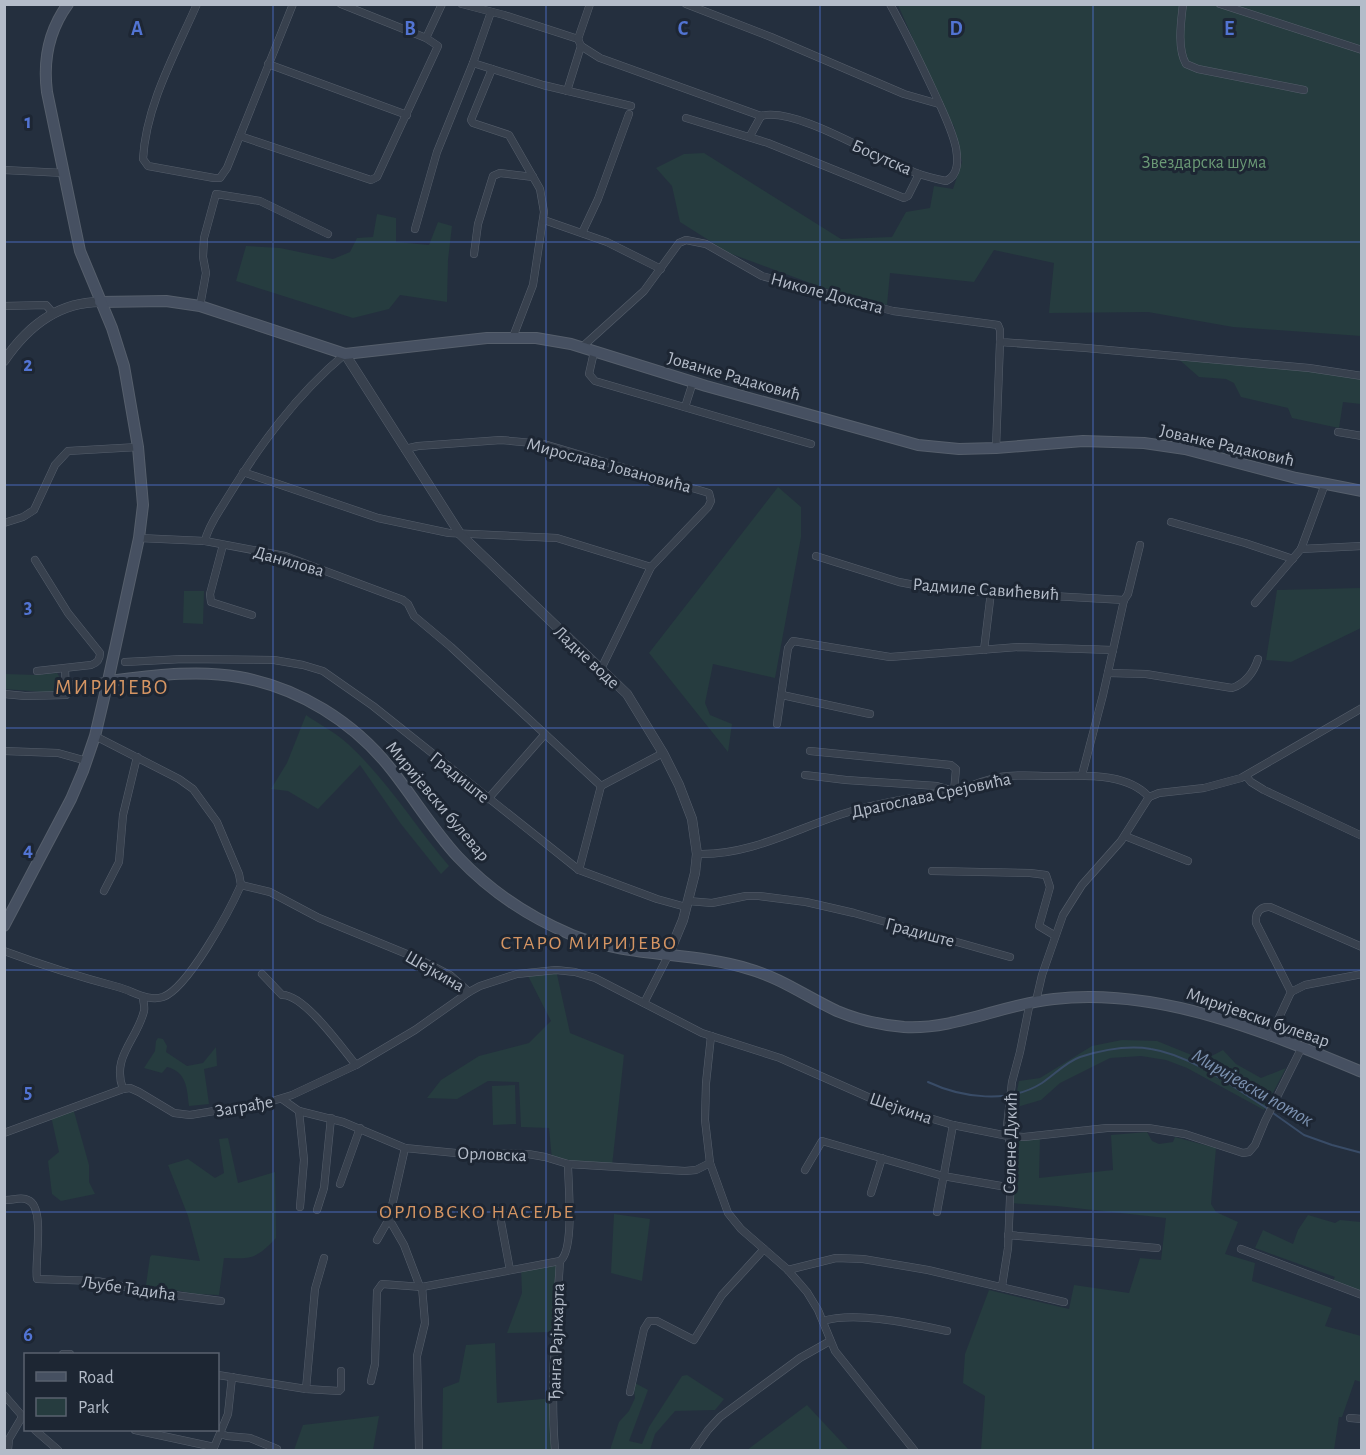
<svg xmlns="http://www.w3.org/2000/svg" width="1366" height="1455" font-family="'Alegreya Sans',sans-serif">
<rect width="100%" height="100%" fill="#242f3e"/>
<g fill="#263c3f">
<polygon points="898,5 1361,5 1361,336 1233,327 1148,312 1049,313 1054,263 994,250 974,282 890,273 887,305 821,287 729,253 680,222 672,186 656,168 684,154 704,153 841,239 892,237 906,212 930,208 934,186 953,189 962,162 954,126 947,116"/>
<polygon points="377,214 396,218 396,242 429,245 438,222 452,226 448,260 447,302 400,295 389,309 353,318 236,281 246,246 280,248 333,259 350,252 357,238 373,237"/>
<polygon points="1175,356 1361,377 1361,404 1343,402 1339,428 1292,418 1288,408 1241,397 1234,383 1226,379 1199,377"/>
<polygon points="778,487 801,507 801,537 775,678 713,664 705,703 710,715 732,724 728,752 649,653"/>
<polygon points="1361,588 1361,628 1291,662 1266,660 1277,590"/>
<polygon points="184,591 204,591 203,624 183,623"/>
<polygon points="57,673 60,678 60,690 55,693 5,689 5,674 37,675"/>
<path d="M306,715C319,724 336,733 348,744C387,780 415,826 449,866L441,874L401,824L360,765L318,809L288,791L271,789L287,763Z"/>
<polygon points="556,970 570,1033 624,1055 612,1166 552,1160 549,1128 521,1127 519,1082 488,1081 457,1099 427,1098 441,1080 479,1056 529,1043 551,1021 526,972"/>
<path d="M158,1038L163,1039L167,1046L166,1052L187,1066L203,1063L216,1047L217,1066L204,1069L209,1104L189,1106C187,1089 187,1072 167,1067L162,1073L144,1068L155,1051L156,1041Z"/>
<polygon points="1122,1040 1157,1041 1204,1060 1223,1050 1236,1064 1261,1078 1286,1068 1264,1110 1187,1068 1166,1060 1141,1056 1110,1058 1060,1083 1041,1100 1017,1107 1015,1101 1019,1081 1040,1078 1092,1046"/>
<polygon points="515,1085 516,1124 493,1125 492,1086"/>
<polygon points="73,1108 89,1165 89,1182 95,1194 61,1201 52,1194 48,1161 59,1152 51,1116"/>
<polygon points="1147,1132 1152,1141 1159,1144 1173,1142 1175,1137 1216,1148 1211,1204 1216,1212 1238,1222 1225,1254 1255,1263 1252,1281 1332,1308 1325,1326 1361,1336 1361,1382 1355,1380 1342,1417 1339,1417 1334,1450 981,1450 985,1396 963,1383 965,1354 989,1290 1069,1309 1074,1285 1129,1293 1140,1258 1161,1260 1166,1218 1057,1206 1009,1203 1008,1136 1040,1136 1039,1178 1113,1170 1111,1135"/>
<path d="M228,1138L238,1183L275,1172L276,1238C256,1259 252,1259 224,1258L219,1295L196,1294L146,1285L150,1257L152,1255L200,1261L188,1216L168,1165L188,1159L215,1178L224,1173L219,1139Z"/>
<polygon points="614,1214 650,1219 642,1281 611,1273"/>
<polygon points="1308,1215 1335,1223 1340,1220 1361,1222 1361,1295 1331,1283 1335,1277 1255,1248 1263,1230 1293,1244 1298,1230"/>
<polygon points="560,1261 556,1332 507,1333 522,1293 521,1267"/>
<polygon points="495,1343 497,1403 554,1398 555,1450 442,1450 443,1388 459,1382 466,1345"/>
<polygon points="687,1375 724,1399 715,1410 675,1411 655,1434 650,1450 610,1450 619,1422 629,1411 635,1398 633,1382 648,1390 629,1441 642,1444 649,1427 682,1376"/>
<polygon points="807,1405 849,1450 747,1450"/>
<polygon points="379,1416 373,1450 294,1450 303,1425"/>
</g>
<g fill="none" stroke-linecap="round" stroke-linejoin="round">
<g stroke="#394c67" stroke-width="2">
<path d="M928,1082C962,1098 1009,1104 1042,1083C1054,1075 1066,1062 1080,1057C1102,1050 1128,1045 1151,1049C1191,1055 1235,1088 1268,1109"/>
<polyline points="1273,1113 1304,1135 1332,1145 1362,1153"/>
</g>
<g stroke="#565f6c" stroke-width="8">
<g id="minor">
<path d="M197,4C175,54 146,105 143,159L148,166L214,178H220L227,168L293,4"/>
<polyline points="462,4 504,15 578,39"/>
<polyline points="686,4 771,37 904,94 939,104"/>
<path d="M1183,4C1181,22 1177,48 1186,64L1198,69L1304,90"/>
<polyline points="1220,4 1362,50"/>
<polyline points="426,38 442,4"/>
<polyline points="578,39 581,46 600,58 761,116"/>
<polyline points="578,39 590,4"/>
<polyline points="473,63 543,85 631,106"/>
<polyline points="268,64 407,115"/>
<polyline points="492,69 471,120 473,123 509,135 540,189 544,212 533,285 513,337"/>
<polyline points="567,91 581,46"/>
<path d="M761,116C797,106 881,161 919,174C928,177 937,179 946,181C959,175 958,160 956,148C952,129 942,110 934,92C920,62 906,33 890,4"/>
<polyline points="686,118 768,143 904,198 908,196 919,174"/>
<polyline points="240,136 371,180 377,177 438,46 426,38 341,4"/>
<polyline points="750,136 761,116"/>
<polyline points="4,170 64,173"/>
<polyline points="544,220 607,242 661,269"/>
<polyline points="415,229 437,152 473,63 491,12"/>
<polyline points="582,233 598,199 629,114"/>
<polyline points="474,254 478,224 493,176 500,173 533,177"/>
<polyline points="4,306 46,305 53,313"/>
<polyline points="200,306 206,273 203,257 204,238 216,194 260,201 328,234"/>
<polyline points="581,348 644,291 679,243 686,240 706,244 762,276 893,311 998,325 1000,330 1000,342 1086,348 1309,368 1362,376"/>
<polyline points="594,352 589,374 595,381 811,444"/>
<polyline points="685,407 693,382"/>
<polyline points="1338,432 1362,436"/>
<polyline points="996,448 1000,342"/>
<polyline points="405,449 418,446 501,440 544,444 709,493 711,501 708,507 651,567 601,669"/>
<polyline points="243,472 378,518 449,533 557,538 651,567"/>
<polyline points="1171,522 1245,543 1293,559"/>
<polyline points="4,523 23,517 34,510 55,465 68,451 138,447"/>
<polyline points="139,538 205,541 285,556 403,600 408,604 414,616 451,647 601,786"/>
<path d="M205,541C208,526 219,512 226,500C259,446 296,395 345,354"/>
<polyline points="223,545 210,594 211,602 252,615"/>
<polyline points="1301,549 1362,546"/>
<polyline points="816,556 899,582 941,590 1124,600"/>
<path d="M35,560L68,613L100,653C100,660 97,663 91,665L37,671"/>
<polyline points="1255,603 1301,549 1325,484"/>
<polyline points="984,650 991,592"/>
<polyline points="125,662 183,659 274,660 303,665 323,671 373,706 579,870 657,899 686,907"/>
<path d="M1108,673L1146,674L1232,688C1245,684 1254,672 1258,659"/>
<polyline points="67,685 108,681"/>
<polyline points="4,694 25,696 66,695 65,669"/>
<polyline points="782,695 870,714"/>
<polyline points="777,724 788,648 793,641 890,657 1019,647 1113,650"/>
<polyline points="95,736 179,779 193,789 217,822 239,874 241,885"/>
<polyline points="4,751 58,753 87,761"/>
<polyline points="805,775 846,780 937,786 954,791 956,769 951,765 810,751"/>
<polyline points="1082,775 1103,695 1124,600 1128,594 1140,545"/>
<polyline points="1246,776 1251,782 1264,790 1362,836"/>
<polyline points="1149,797 1159,793 1204,788 1241,778 1362,708"/>
<polyline points="488,799 545,734"/>
<polyline points="1125,836 1188,861"/>
<path d="M697,854C752,856 798,827 849,812C883,801 917,798 952,791C968,788 983,780 1000,777C1017,774 1036,776 1054,776C1084,776 1126,772 1149,797"/>
<polyline points="579,870 601,786 663,753"/>
<polyline points="932,871 1030,873 1046,875 1050,887 1039,926 1054,935"/>
<polyline points="241,885 270,892 319,918 419,959 450,975 469,992"/>
<polyline points="104,891 119,862 123,815 137,757"/>
<polyline points="688,901 712,903 746,896 759,896 806,902 854,913 1010,957"/>
<path d="M4,951C42,965 80,977 118,987C133,991 148,1002 163,997C188,988 230,910 241,885"/>
<path d="M262,974L282,995C304,994 342,1048 356,1065"/>
<polyline points="1291,992 1305,985 1362,974"/>
<polyline points="1036,1001 1042,975 1063,915 1082,885 1121,841 1149,797"/>
<polyline points="644,1003 668,956"/>
<polyline points="711,1036 706,1083 705,1120 710,1163 728,1213 741,1229 787,1269 807,1292 818,1310 835,1351 914,1450"/>
<path d="M1270,1037L1291,992L1256,923C1255,913 1260,906 1270,907L1362,947"/>
<path d="M123,1089C111,1057 137,1040 144,1011C145,1006 143,1002 143,997"/>
<polyline points="282,1099 299,1111 343,1122 405,1148 456,1153 528,1154 545,1157 568,1164 685,1171 696,1170 710,1163"/>
<polyline points="299,1111 304,1160 300,1207"/>
<polyline points="4,1133 123,1089 130,1088 139,1092 174,1113 190,1115 269,1102 292,1095 356,1065 415,1030 469,992 480,986 517,974 556,970 575,972 595,978 702,1033 780,1058 886,1105 953,1125 1008,1136 1024,1137 1107,1128 1148,1128 1185,1134 1243,1153 1249,1152 1255,1145 1265,1121 1301,1049"/>
<polyline points="805,1170 822,1141 943,1176 1001,1186"/>
<polyline points="340,1184 360,1128"/>
<polyline points="871,1193 882,1158"/>
<path d="M4,1200C12,1201 21,1196 28,1200C46,1207 34,1264 37,1279L97,1281L151,1292L221,1301"/>
<polyline points="317,1210 324,1188 331,1118"/>
<polyline points="499,1211 510,1270"/>
<polyline points="937,1212 953,1125"/>
<polyline points="389,1219 404,1245 420,1287"/>
<polyline points="1008,1235 1157,1248"/>
<polyline points="377,1240 389,1219 405,1148"/>
<polyline points="1241,1249 1362,1295"/>
<polyline points="788,1270 836,1258 863,1259 928,1270 1064,1302"/>
<polyline points="1002,1286 1008,1248 1011,1174 1010,1146 1007,1126 1012,1082 1020,1052 1030,1002"/>
<path d="M823,1321C857,1311 913,1324 947,1331"/>
<polyline points="63,1354 70,1354"/>
<polyline points="218,1375 306,1389 339,1391 341,1389 341,1371"/>
<polyline points="371,1381 375,1364 377,1291 382,1284 422,1287 560,1261"/>
<polyline points="306,1389 315,1289 324,1258"/>
<polyline points="630,1392 644,1329 649,1321 657,1321 694,1340 722,1295 764,1249"/>
<polyline points="4,1395 24,1418"/>
<polyline points="1350,1418 1362,1419"/>
<polyline points="35,1430 58,1450"/>
<polyline points="135,1430 214,1447"/>
<polyline points="221,1434 227,1436 250,1438 277,1449"/>
<polyline points="8,1450 9,1439 22,1417"/>
<polyline points="213,1450 228,1414 232,1377"/>
<polyline points="419,1450 417,1356 425,1323 422,1287"/>
<path d="M555,1450C550,1388 556,1324 560,1261C575,1250 568,1183 568,1164"/>
<polyline points="694,1450 708,1430 720,1417 800,1358 830,1341"/>
</g>
</g>
<g stroke="#565f6c" stroke-width="10">
<g id="tertiary">
<polyline points="345,354 460,534 627,694 663,753 679,785 692,819 697,854 695,873 683,920 668,956"/>
<path d="M4,361C27,327 57,302 100,302"/>
</g>
</g>
<g stroke="#565f6c" stroke-width="12">
<g id="secondary">
<polyline points="100,302 166,301 200,306 345,354 487,338 536,338 571,344 706,386 918,445 959,449 996,448 1083,441 1144,443 1185,449 1296,478 1362,491"/>
<path d="M108,681C150,676 197,669 239,677C298,687 354,722 391,769C414,798 433,830 458,857C490,891 529,917 572,935C630,958 691,951 749,969C781,978 807,997 837,1011C858,1020 881,1025 904,1027C955,1030 1003,1004 1054,999C1159,987 1266,1032 1362,1072"/>
<path d="M4,926L71,799L83,771L95,736L108,681L139,538L143,505L138,447L124,366L112,328L80,251L47,92C43,61 49,30 68,4"/>
</g>
</g>
<use href="#minor" stroke="#38414e" stroke-width="7"/>
<use href="#tertiary" stroke="#38414e" stroke-width="9"/>
<use href="#secondary" stroke="#465061" stroke-width="10"/>
</g>
<path fill="none" stroke="#5274d3" stroke-width="1.5" stroke-opacity="0.55" d="M273,4V1450M546,4V1450M820,4V1450M1093,4V1450M4,242H1362M4,485H1362M4,728H1362M4,970H1362M4,1212H1362"/>
<g text-anchor="middle" stroke-width="6" stroke-linejoin="round" paint-order="stroke">
<g font-size="18" fill="#b4bcc9" stroke="#1d2633">
<text transform="translate(882 157) rotate(24)" y="6">Босутска</text>
<text transform="translate(827 293) rotate(15)" y="6">Николе Доксата</text>
<text transform="translate(734 376) rotate(16)" y="6">Јованке Радаковић</text>
<text transform="translate(1227 445) rotate(13)" y="6">Јованке Радаковић</text>
<text transform="translate(609 465) rotate(15)" y="6">Мирослава Јовановића</text>
<text transform="translate(289 561) rotate(16)" y="6">Данилова</text>
<text transform="translate(986 589) rotate(4)" y="6">Радмиле Савићевић</text>
<text transform="translate(587 657) rotate(43)" y="6">Ладне воде</text>
<text transform="translate(460 777) rotate(39)" y="6">Градиште</text>
<text transform="translate(931 795) rotate(-12)" y="6">Драгослава Срејовића</text>
<text transform="translate(438 801) rotate(50)" y="6">Миријевски булевар</text>
<text transform="translate(920 932) rotate(15)" y="6">Градиште</text>
<text transform="translate(435 971) rotate(30)" y="6">Шејкина</text>
<text transform="translate(1258 1017) rotate(19)" y="6">Миријевски булевар</text>
<text transform="translate(244 1106) rotate(-10)" y="6">Заграђе</text>
<text transform="translate(901 1108) rotate(19)" y="6">Шејкина</text>
<text transform="translate(1010 1143) rotate(-89)" y="6">Селене Дукић</text>
<text transform="translate(492 1154) rotate(2)" y="6">Орловска</text>
<text transform="translate(129 1288) rotate(8)" y="6">Љубе Тадића</text>
<text transform="translate(556 1342) rotate(-88)" y="6">Ђанга Рајнхарта</text>
</g>
<g font-size="18" fill="#6b9a76" stroke="#1d2633">
<text x="1204" y="168">Звездарска шума</text>
</g>
<g font-size="20" letter-spacing="1.5" fill="#d59563" stroke="#1d2633">
<text x="589" y="949">СТАРО МИРИЈЕВО</text>
<text x="477" y="1218">ОРЛОВСКО НАСЕЉЕ</text>
</g>
<g font-size="20" font-style="italic" fill="#7c92b1" stroke="#1d2633">
<text transform="translate(1253 1087) rotate(30)" y="7">Миријевски поток</text>
</g>
<g font-size="21" letter-spacing="1.5" fill="#d59563" stroke="#1d2633">
<text x="112" y="694">МИРИЈЕВО</text>
</g>
</g>
<g font-size="20" text-anchor="middle" font-weight="bold" fill="#5274d3" stroke="#1d2633" stroke-width="6" stroke-linejoin="round" paint-order="stroke">
<text x="137" y="35">A</text>
<text x="410" y="35">B</text>
<text x="683" y="35">C</text>
<text x="956" y="35">D</text>
<text x="1229" y="35">E</text>
<text x="28" y="128">1</text>
<text x="28" y="371">2</text>
<text x="28" y="613">3</text>
<text x="28" y="856">4</text>
<text x="28" y="1098">5</text>
<text x="28" y="1341">6</text>
</g>
<rect width="1366" height="1455" fill="none" stroke="#b4bcc9" stroke-width="12"/>
<rect x="24" y="1353" width="195" height="78" fill="#1d2633" stroke="#59626f" stroke-width="1.5"/>
<rect x="36" y="1372" width="30" height="9" fill="#465061" stroke="#59626f" stroke-width="1.5"/>
<text x="78" y="1383" font-size="18" fill="#b4bcc9">Road</text>
<rect x="36" y="1398" width="30" height="18" fill="#263c3f" stroke="#59626f" stroke-width="1.5"/>
<text x="78" y="1413" font-size="18" fill="#b4bcc9">Park</text>
</svg>
